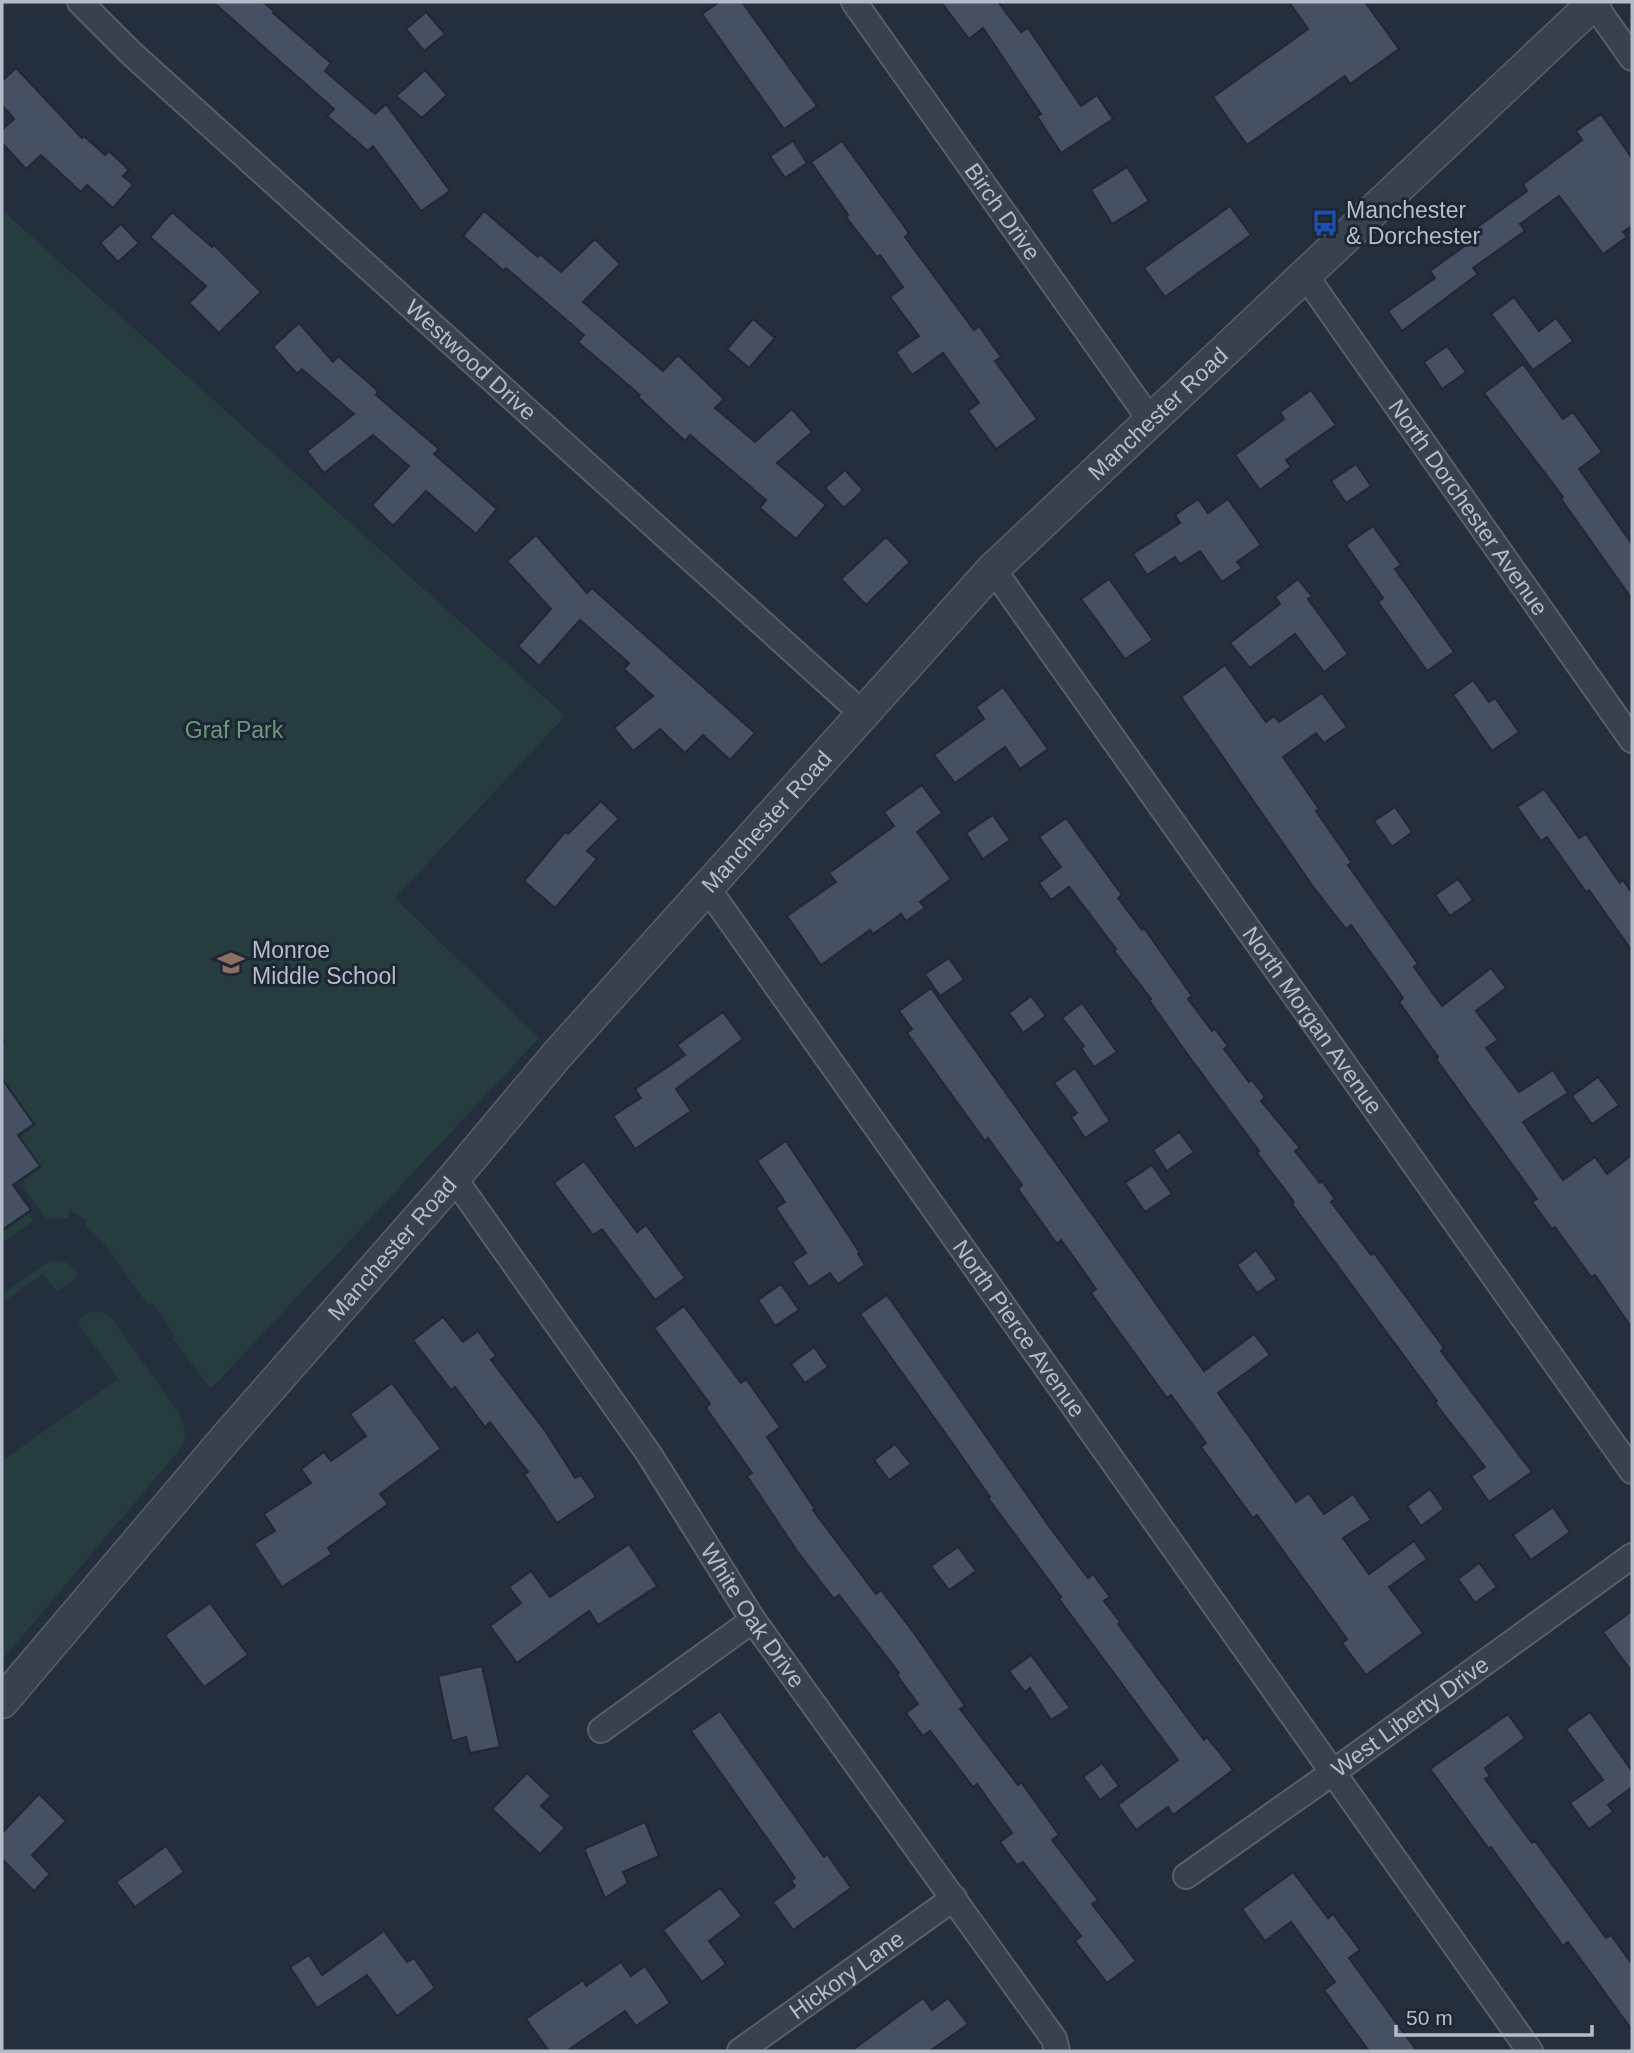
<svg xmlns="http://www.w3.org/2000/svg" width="1634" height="2053" font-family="Arial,sans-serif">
<rect width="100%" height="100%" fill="#242f3e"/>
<g fill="#263c3f">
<polygon points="2,210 565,716 395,898 539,1038 211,1389 173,1339 175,1336 154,1304 148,1305 102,1241 86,1226 85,1219 69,1210 69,1218 46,1219 22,1186 25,1184 23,1181 41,1168 20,1137 36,1125 2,1077 2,1046 7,1042 2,1035"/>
<polygon points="28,1214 33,1220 31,1223 2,1242 2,1233"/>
<polygon points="54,1260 67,1263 77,1271 75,1279 57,1292 43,1274 2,1303 2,1294 48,1262"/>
<polygon points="100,1311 111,1317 180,1415 184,1426 185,1443 2,1660 2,1461 118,1379 79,1324 79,1320 90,1312"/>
</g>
<g fill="#455162" stroke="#1f2835" stroke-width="2">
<polygon points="213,2 263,2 274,11 273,13 331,63 325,71 375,114 386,104 450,191 421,211 373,146 368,151 327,116 334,109"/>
<polygon points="719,2 742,2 817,106 784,129 702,14"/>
<polygon points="941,2 998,2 1021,32 1028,28 1081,106 1097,95 1113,119 1061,153 1037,116 1041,114 983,28 969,39"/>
<polygon points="1289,2 1365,2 1399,49 1350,84 1345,76 1247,145 1213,97 1308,29"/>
<polygon points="426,12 445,34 424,51 406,29"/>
<polygon points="16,68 82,138 84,136 105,155 109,151 129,170 123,176 133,185 113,208 87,185 81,192 41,155 26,169 2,143 2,130 14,119 2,105 2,81"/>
<polygon points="425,70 447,95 422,118 396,96"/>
<polygon points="1601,114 1632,158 1632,226 1623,232 1627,237 1603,254 1559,196 1520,224 1525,231 1473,268 1478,274 1402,331 1388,311 1435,278 1430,271 1481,234 1476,228 1527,191 1523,184 1582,140 1576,131"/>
<polygon points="793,141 807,163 785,178 770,156"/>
<polygon points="842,141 909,233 905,237 974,330 979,326 1001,357 995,361 1037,419 996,449 968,411 979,403 943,353 912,375 896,352 919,336 890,297 903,287 880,255 877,257 846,217 848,215 811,162"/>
<polygon points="1127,167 1149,201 1112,224 1091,190"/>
<polygon points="1230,206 1251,235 1165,297 1144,268"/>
<polygon points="484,211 538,257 540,254 561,272 595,239 620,264 583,302 663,371 678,355 724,399 715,408 755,442 792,409 812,432 777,463 826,505 796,539 760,508 766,500 690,435 685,441 638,397 640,395 578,342 584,335 506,268 504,271 463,236"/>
<polygon points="172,212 212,247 214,245 261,292 219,333 189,303 206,286 150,237"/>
<polygon points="121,224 139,243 118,262 100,243"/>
<polygon points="1514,297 1539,331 1556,318 1573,341 1533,370 1491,314"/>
<polygon points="753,319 775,338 749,368 727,349"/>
<polygon points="299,323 333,362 338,356 378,391 376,395 439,449 434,454 497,509 476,534 426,491 393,526 372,505 409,466 373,435 324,473 307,451 354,414 302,369 297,374 273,347"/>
<polygon points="1447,346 1466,372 1442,389 1424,362"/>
<polygon points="1523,364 1563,419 1573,412 1602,452 1579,469 1632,544 1632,599 1561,499 1563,497 1484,393"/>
<polygon points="1311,390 1336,425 1286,460 1291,467 1260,490 1235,455 1284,419 1280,412"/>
<polygon points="1356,464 1371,486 1346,503 1331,481"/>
<polygon points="845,470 863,490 844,508 825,488"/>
<polygon points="1198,499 1208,513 1228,499 1261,545 1237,562 1242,568 1222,582 1200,551 1180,564 1175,557 1147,575 1133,554 1180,523 1175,515"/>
<polygon points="1373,526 1401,565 1395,569 1454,652 1427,671 1378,602 1383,598 1346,545"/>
<polygon points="536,535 587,593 592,588 755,733 730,760 703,735 685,753 660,729 633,751 614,728 653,696 624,669 629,663 580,620 539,666 518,646 551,609 507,561"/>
<polygon points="886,537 910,562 866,605 841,579"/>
<polygon points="1109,579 1153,640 1125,659 1081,599"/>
<polygon points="1298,579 1312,596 1308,599 1348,654 1324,672 1295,634 1250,668 1230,643 1280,604 1275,597"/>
<polygon points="1225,665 1266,722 1274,716 1279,722 1322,693 1347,727 1324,743 1316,733 1283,757 1319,809 1316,811 1352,863 1348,865 1418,964 1414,967 1442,1006 1491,968 1506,988 1476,1011 1498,1040 1486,1048 1519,1092 1553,1070 1568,1093 1523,1122 1563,1180 1595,1157 1607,1174 1632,1155 1632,1328 1595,1275 1591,1277 1555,1227 1552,1229 1532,1202 1537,1199 1436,1059 1438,1057 1399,1002 1403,998 1351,925 1346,929 1314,888 1181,697"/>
<polygon points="1473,680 1489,702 1495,698 1519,732 1492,751 1453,695"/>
<polygon points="1003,687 1048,749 1020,769 1005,747 955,783 934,755 984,719 976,707"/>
<polygon points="922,785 942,813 917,832 951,879 920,902 925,908 906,921 901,914 873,934 870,930 821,965 787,916 836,882 829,873 894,826 884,812"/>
<polygon points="1544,789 1579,838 1586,834 1620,883 1623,880 1632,893 1632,951 1589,890 1586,892 1547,837 1541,841 1517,807"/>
<polygon points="601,801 619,819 587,851 597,859 555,908 524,881 565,832 568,834"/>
<polygon points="1395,807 1412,832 1392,847 1374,821"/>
<polygon points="993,815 1010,840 983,859 966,833"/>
<polygon points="1066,818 1122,895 1118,898 1142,930 1144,928 1192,996 1188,999 1212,1031 1215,1029 1228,1046 1224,1049 1249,1082 1252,1080 1265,1097 1261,1101 1300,1148 1295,1151 1320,1183 1322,1181 1335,1199 1331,1202 1371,1255 1374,1253 1387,1271 1444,1348 1441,1351 1532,1472 1489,1502 1471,1476 1485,1467 1435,1403 1437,1401 1292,1204 1294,1202 1257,1153 1259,1151 1185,1051 1149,1000 1151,999 1114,951 1116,949 1069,887 1051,900 1039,883 1061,867 1039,837"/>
<polygon points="1458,879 1473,900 1450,916 1435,895"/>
<polygon points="949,958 964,980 940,996 925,974"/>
<polygon points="931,988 1204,1371 1254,1334 1270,1355 1218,1393 1296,1502 1309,1493 1324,1514 1353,1494 1371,1520 1343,1538 1369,1574 1414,1541 1427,1559 1389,1587 1423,1633 1366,1675 1342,1643 1347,1639 1257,1515 1253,1518 1201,1447 1206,1443 1171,1395 1167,1398 1091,1293 1096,1289 1075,1259 1061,1240 1057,1244 1018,1189 1022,1185 988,1138 985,1141 907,1033 912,1029 899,1011"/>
<polygon points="1031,996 1046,1016 1023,1033 1009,1013"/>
<polygon points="1082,1003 1117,1052 1094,1067 1081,1048 1084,1046 1062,1018"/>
<polygon points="723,1012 743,1039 676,1089 691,1111 635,1149 613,1116 641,1098 635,1089 685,1055 677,1045"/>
<polygon points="1075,1068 1110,1121 1085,1138 1071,1117 1077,1113 1054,1083"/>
<polygon points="1598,1077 1619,1105 1592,1124 1572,1096"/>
<polygon points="2,1079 34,1124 18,1135 40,1166 13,1185 31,1210 2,1230"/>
<polygon points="1179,1132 1194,1152 1167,1171 1153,1150"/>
<polygon points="786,1141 860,1253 858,1254 865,1265 838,1284 830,1273 809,1287 792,1262 806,1253 776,1208 785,1202 757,1161"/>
<polygon points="584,1161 637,1232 646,1225 685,1278 655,1300 602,1229 593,1235 554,1183"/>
<polygon points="1152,1165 1172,1194 1145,1212 1125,1183"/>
<polygon points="1256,1250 1277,1279 1257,1293 1237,1265"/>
<polygon points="781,1284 799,1310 775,1326 758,1300"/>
<polygon points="887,1295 1051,1529 1088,1578 1093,1574 1110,1597 1104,1601 1120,1622 1118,1624 1204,1740 1207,1737 1233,1770 1173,1815 1168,1807 1136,1830 1118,1805 1178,1760 1059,1599 1061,1597 988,1498 990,1497 953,1444 860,1314"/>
<polygon points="684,1306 741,1383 746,1379 780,1427 767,1437 815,1509 813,1510 876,1594 881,1590 914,1633 965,1706 960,1709 1018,1785 1021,1782 1059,1835 1052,1840 1098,1900 1092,1904 1136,1961 1107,1983 1075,1941 1081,1936 1023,1862 1017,1865 1000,1842 1012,1833 977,1784 973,1787 930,1731 923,1736 906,1713 918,1704 897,1675 899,1673 839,1595 834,1599 797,1551 747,1476 752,1473 706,1408 710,1404 654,1328"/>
<polygon points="443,1317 463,1342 478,1331 496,1356 491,1360 546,1432 575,1478 581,1475 596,1497 557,1523 524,1474 528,1472 490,1422 485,1427 455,1387 451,1390 413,1340"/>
<polygon points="814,1347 828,1367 805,1383 791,1364"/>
<polygon points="392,1383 441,1449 380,1494 388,1504 328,1548 332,1554 282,1587 254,1544 275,1531 264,1514 311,1483 301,1469 324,1452 331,1461 366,1436 350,1414"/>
<polygon points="895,1444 911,1464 889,1480 874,1460"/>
<polygon points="1430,1489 1444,1509 1421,1526 1407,1506"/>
<polygon points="1553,1507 1570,1532 1531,1560 1513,1535"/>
<polygon points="629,1544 657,1586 598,1625 589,1611 517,1663 490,1626 521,1603 509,1587 531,1571 550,1597"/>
<polygon points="958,1547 976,1571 949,1590 931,1566"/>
<polygon points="1479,1563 1497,1587 1475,1603 1458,1579"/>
<polygon points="210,1603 248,1655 204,1687 165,1635"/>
<polygon points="1632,1611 1632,1672 1603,1632"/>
<polygon points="1031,1655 1070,1708 1051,1720 1030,1688 1025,1692 1009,1671"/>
<polygon points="482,1666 500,1747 470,1753 466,1737 452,1741 438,1676"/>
<polygon points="720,1711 824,1857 827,1854 851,1888 793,1930 773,1902 795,1886 791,1881 795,1878 691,1731"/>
<polygon points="1590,1712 1632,1771 1632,1787 1608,1805 1613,1812 1589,1829 1570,1803 1603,1780 1566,1729"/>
<polygon points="1508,1714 1525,1738 1485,1768 1490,1776 1485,1779 1532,1843 1535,1841 1606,1938 1611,1935 1632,1964 1632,2030 1568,1942 1563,1946 1491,1847 1489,1849 1430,1769"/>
<polygon points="1102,1763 1119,1786 1100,1800 1083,1777"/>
<polygon points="527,1773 551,1796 541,1806 565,1828 540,1854 492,1809"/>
<polygon points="39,1794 66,1821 32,1855 50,1874 34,1891 2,1859 2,1833"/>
<polygon points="645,1822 659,1856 623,1872 628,1883 605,1898 584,1849"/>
<polygon points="166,1846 184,1872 135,1907 116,1882"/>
<polygon points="1293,1872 1328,1918 1333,1914 1360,1950 1349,1958 1417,2051 1369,2051 1324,1990 1335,1982 1291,1922 1265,1941 1242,1909"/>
<polygon points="720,1888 742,1916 709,1941 726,1964 702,1982 663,1930"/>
<polygon points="384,1931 407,1962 414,1958 435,1988 397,2016 367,1975 317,2008 290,1967 309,1955 322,1975"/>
<polygon points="621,1962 631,1976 645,1966 670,2003 636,2026 625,2011 567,2051 549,2051 526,2019 583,1980 586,1986"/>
<polygon points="923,1998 932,2010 948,1998 968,2024 930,2051 851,2051"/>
</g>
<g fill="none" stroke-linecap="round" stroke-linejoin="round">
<g stroke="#565f6c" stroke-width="28">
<g id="minor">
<path id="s1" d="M80,2L132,54L864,715"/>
<path id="s2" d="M854,2L1151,421"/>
<polyline points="1593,3 1632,58"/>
<path id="s3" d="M1305,275L1632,740"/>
<path id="s4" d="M993,569L1632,1471"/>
<path id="s5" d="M706,886L1530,2051"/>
<path id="s6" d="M454,1178L649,1454L753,1620L1054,2039L1057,2051"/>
<polyline points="601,1730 753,1620"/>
<path id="s7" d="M1186,1876L1332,1773L1632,1556"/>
<path id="s8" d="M740,2051L954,1898"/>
</g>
</g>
<g stroke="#565f6c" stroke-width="35">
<g id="tertiary">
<path id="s9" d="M2,1702L226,1438L454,1178L557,1055L993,569L1595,2"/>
</g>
</g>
<use href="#minor" stroke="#38414e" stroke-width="24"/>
<use href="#tertiary" stroke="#38414e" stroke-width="32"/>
</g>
<defs>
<g id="bus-bare" transform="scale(2.1)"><path d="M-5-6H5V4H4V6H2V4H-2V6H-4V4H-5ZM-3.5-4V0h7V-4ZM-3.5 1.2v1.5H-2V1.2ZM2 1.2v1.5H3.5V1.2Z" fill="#1a4fb4" stroke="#1d2633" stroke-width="2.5" paint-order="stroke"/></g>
<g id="school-bare" transform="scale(2.1)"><path d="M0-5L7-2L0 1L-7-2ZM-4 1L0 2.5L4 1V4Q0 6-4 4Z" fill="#8d6e63" stroke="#1d2633" stroke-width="2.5" paint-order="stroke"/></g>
</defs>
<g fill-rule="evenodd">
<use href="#bus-bare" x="1325" y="223"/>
<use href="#school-bare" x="231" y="963"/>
</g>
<g text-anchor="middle" stroke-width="6" stroke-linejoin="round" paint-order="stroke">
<g font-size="23" fill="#b4bcc9" stroke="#1d2633" text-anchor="start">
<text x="1346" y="218">Manchester<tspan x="1346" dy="26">&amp; Dorchester</tspan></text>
<text x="252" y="958">Monroe<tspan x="252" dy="26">Middle School</tspan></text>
</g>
<g font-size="23" fill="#b4bcc9" stroke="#1d2633">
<text dy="8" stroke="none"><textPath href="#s2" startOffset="257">Birch Drive</textPath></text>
<text dy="8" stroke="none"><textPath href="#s1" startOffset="530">Westwood Drive</textPath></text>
<text dy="8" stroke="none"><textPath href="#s9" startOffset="1732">Manchester Road</textPath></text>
<text dy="8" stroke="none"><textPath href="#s3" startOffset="284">North Dorchester Avenue</textPath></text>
<text dy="8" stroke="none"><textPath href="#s9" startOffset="1166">Manchester Road</textPath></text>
<text dy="8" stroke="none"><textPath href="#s4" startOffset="553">North Morgan Avenue</textPath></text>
<text dy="8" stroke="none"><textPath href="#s9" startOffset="598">Manchester Road</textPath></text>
<text dy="8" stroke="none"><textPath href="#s5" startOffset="542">North Pierce Avenue</textPath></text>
<text dy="8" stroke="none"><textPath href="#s6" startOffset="530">White Oak Drive</textPath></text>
<text dy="8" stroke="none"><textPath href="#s7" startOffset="275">West Liberty Drive</textPath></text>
<text dy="8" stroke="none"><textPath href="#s8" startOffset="131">Hickory Lane</textPath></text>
</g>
<g font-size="23" fill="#6b9a76" stroke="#1d2633">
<text x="234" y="738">Graf Park</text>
</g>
</g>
<rect width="1634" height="2053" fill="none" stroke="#b4bcc9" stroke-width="7"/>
<path d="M1396 2025v10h196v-10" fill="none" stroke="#b4bcc9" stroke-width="3.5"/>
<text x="1406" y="2025" font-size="21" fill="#b4bcc9" stroke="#1d2633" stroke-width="5" paint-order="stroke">50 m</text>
</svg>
